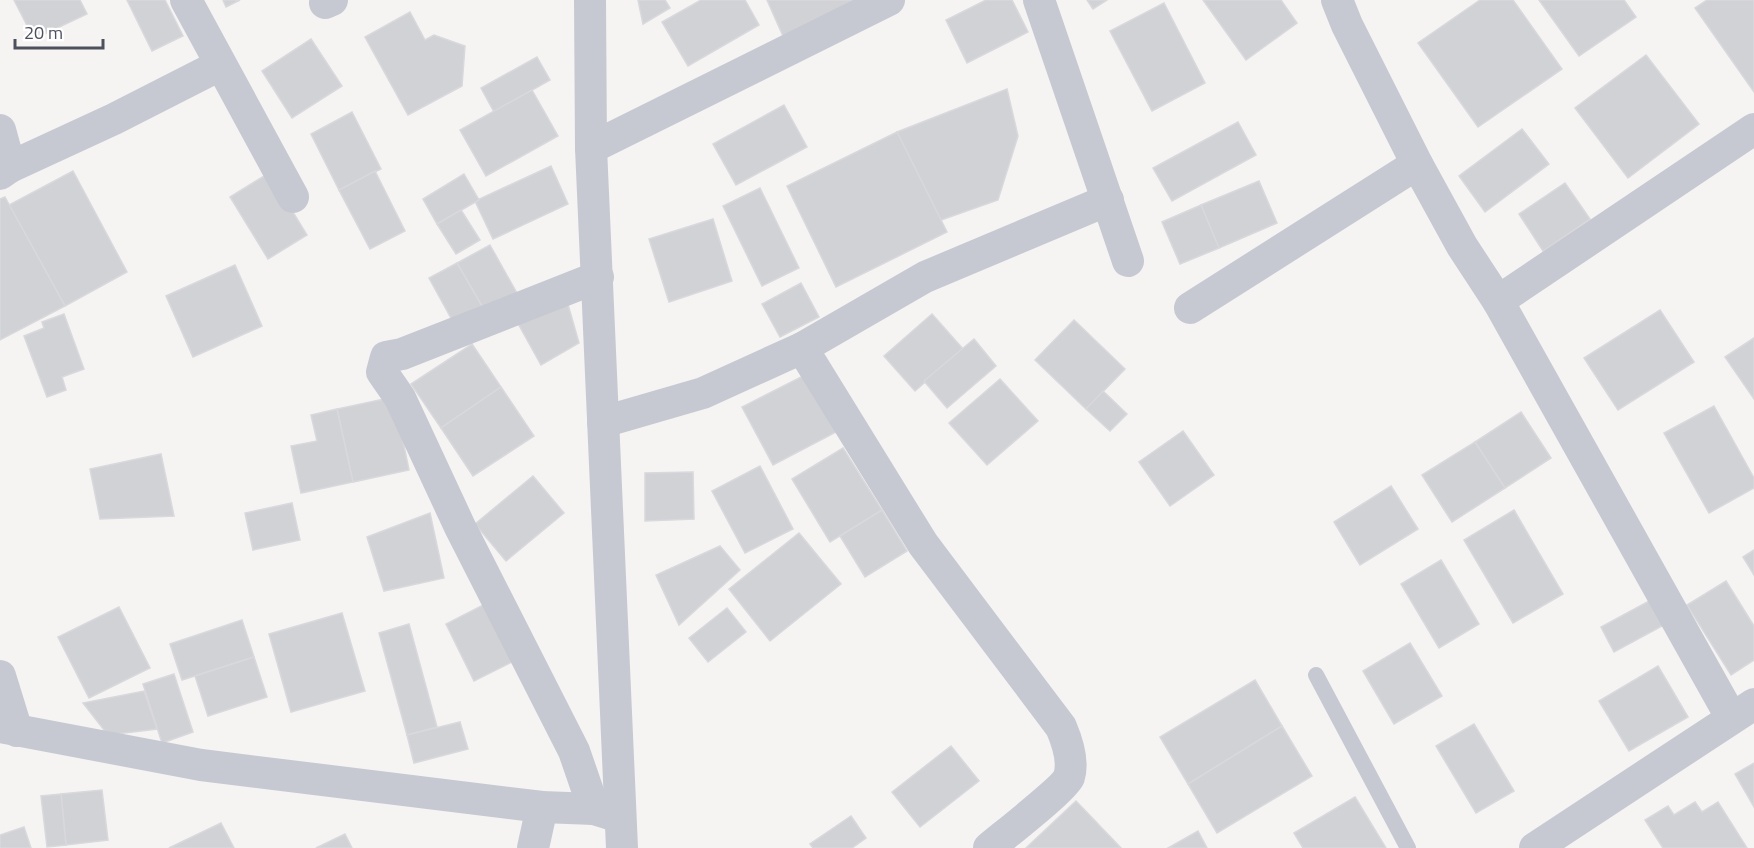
<svg xmlns="http://www.w3.org/2000/svg" width="1754" height="848" font-family="'Titillium Web',sans-serif">
<rect width="100%" height="100%" fill="#f5f4f3"/>
<g fill="#d1d2d6" stroke="#d8d8dd" stroke-width="1.5">
<polygon points="14,0 80,0 87,14 34,39"/>
<polygon points="127,0 165,0 183,36 152,51"/>
<polygon points="223,0 240,0 226,7"/>
<polygon points="638,0 665,0 670,8 643,24"/>
<polygon points="701,0 745,0 759,25 688,66 662,22"/>
<polygon points="767,0 862,0 783,36"/>
<polygon points="986,0 1012,0 1028,32 967,63 946,20"/>
<polygon points="1087,0 1107,0 1093,9"/>
<polygon points="1203,0 1281,0 1297,23 1246,60"/>
<polygon points="1480,0 1513,0 1562,69 1478,127 1418,43"/>
<polygon points="1539,0 1624,0 1636,17 1579,56"/>
<polygon points="1707,0 1754,0 1754,92 1695,8"/>
<polygon points="1164,3 1205,83 1152,111 1110,31"/>
<polygon points="410,12 425,40 434,35 465,46 462,86 408,115 365,37"/>
<polygon points="311,39 342,86 292,118 262,71"/>
<polygon points="1646,55 1699,124 1628,178 1575,108"/>
<polygon points="537,57 550,80 494,112 481,88"/>
<polygon points="1007,89 1018,136 998,200 941,220 897,132"/>
<polygon points="532,90 558,136 486,176 460,130"/>
<polygon points="784,105 807,147 736,185 713,144"/>
<polygon points="352,112 381,169 339,190 311,134"/>
<polygon points="1238,122 1256,155 1172,201 1153,168"/>
<polygon points="1522,129 1549,164 1485,212 1459,176"/>
<polygon points="897,132 947,232 836,287 787,186"/>
<polygon points="551,166 568,204 493,239 475,201"/>
<polygon points="73,171 127,272 65,306 9,205"/>
<polygon points="375,171 405,231 370,249 339,190"/>
<polygon points="269,173 307,235 268,259 230,197"/>
<polygon points="464,174 479,200 437,224 423,199"/>
<polygon points="1259,181 1277,223 1219,248 1201,205"/>
<polygon points="1565,183 1590,219 1543,251 1519,214"/>
<polygon points="760,188 799,268 762,286 723,206"/>
<polygon points="5,197 65,306 0,340 0,199"/>
<polygon points="1201,205 1219,248 1180,264 1162,222"/>
<polygon points="461,210 480,240 456,254 437,224"/>
<polygon points="713,219 732,281 669,302 649,239"/>
<polygon points="490,245 518,295 486,313 457,263"/>
<polygon points="457,263 486,313 457,329 429,278"/>
<polygon points="235,265 262,326 193,357 166,296"/>
<polygon points="801,283 819,317 780,337 762,304"/>
<polygon points="565,294 579,343 541,365 515,318"/>
<polygon points="1660,310 1694,362 1618,410 1584,358"/>
<polygon points="64,314 84,369 62,377 66,390 47,397 24,336 44,328 42,322"/>
<polygon points="932,314 963,349 915,391 884,356"/>
<polygon points="1074,320 1125,369 1086,409 1035,360"/>
<polygon points="1754,338 1754,399 1725,357"/>
<polygon points="974,339 996,366 947,408 924,381"/>
<polygon points="472,344 501,387 441,428 411,384"/>
<polygon points="807,374 838,431 773,465 742,407"/>
<polygon points="1000,379 1038,421 987,465 949,423"/>
<polygon points="501,387 534,436 473,476 441,428"/>
<polygon points="1103,391 1127,414 1110,431 1086,409"/>
<polygon points="394,397 409,470 353,482 337,409"/>
<polygon points="1714,406 1754,478 1754,488 1709,513 1664,433"/>
<polygon points="337,409 353,482 301,493 291,446 317,441 311,415"/>
<polygon points="1521,412 1551,458 1505,488 1475,442"/>
<polygon points="1183,431 1214,475 1170,506 1139,462"/>
<polygon points="1475,442 1505,488 1452,522 1422,475"/>
<polygon points="843,448 882,510 830,542 792,479"/>
<polygon points="161,454 174,516 100,519 90,469"/>
<polygon points="760,466 793,529 745,553 712,491"/>
<polygon points="693,472 694,519 645,521 645,473"/>
<polygon points="533,476 564,513 506,561 475,524"/>
<polygon points="1391,486 1418,529 1360,565 1334,522"/>
<polygon points="292,503 300,540 253,550 245,513"/>
<polygon points="882,510 907,551 865,577 840,536"/>
<polygon points="1514,510 1563,594 1513,623 1464,540"/>
<polygon points="430,513 444,578 384,591 367,537"/>
<polygon points="799,533 841,584 770,641 729,589"/>
<polygon points="720,546 740,570 679,625 656,575"/>
<polygon points="1754,550 1754,575 1743,557"/>
<polygon points="1441,560 1479,624 1439,648 1401,584"/>
<polygon points="1726,581 1754,626 1754,660 1731,675 1687,605"/>
<polygon points="1662,594 1675,619 1614,652 1601,627"/>
<polygon points="493,600 522,657 474,681 446,624"/>
<polygon points="119,607 150,668 89,698 58,637"/>
<polygon points="727,608 746,632 708,662 689,638"/>
<polygon points="342,613 365,691 291,712 269,634"/>
<polygon points="242,620 254,657 182,680 170,644"/>
<polygon points="409,624 437,727 407,735 379,633"/>
<polygon points="1410,643 1442,696 1394,724 1363,671"/>
<polygon points="254,657 267,697 208,716 195,676"/>
<polygon points="1658,666 1688,717 1629,751 1599,701"/>
<polygon points="174,674 193,732 162,743 143,684"/>
<polygon points="1255,680 1282,726 1188,784 1160,737"/>
<polygon points="144,691 157,729 108,735 83,703"/>
<polygon points="460,722 468,749 414,763 407,735"/>
<polygon points="1474,724 1514,791 1476,813 1436,746"/>
<polygon points="1282,726 1312,776 1217,833 1188,784"/>
<polygon points="951,746 979,781 920,827 892,792"/>
<polygon points="1754,763 1754,807 1735,774"/>
<polygon points="102,790 108,840 66,845 61,794"/>
<polygon points="61,794 66,845 47,847 41,796"/>
<polygon points="1355,797 1386,848 1303,848 1294,833"/>
<polygon points="1076,801 1121,848 1026,848"/>
<polygon points="1695,802 1702,812 1718,802 1747,848 1663,848 1645,820 1668,806 1674,815"/>
<polygon points="851,816 866,838 852,848 813,848 810,844"/>
<polygon points="221,823 234,848 169,848"/>
<polygon points="24,827 31,848 0,848 0,835"/>
<polygon points="1198,831 1207,848 1168,848"/>
<polygon points="345,834 352,848 316,848"/>
</g>
<g fill="none" stroke-linecap="round" stroke-linejoin="round">
<polyline stroke="#c6c9d2" stroke-width="16" points="1316,675 1408,848"/>
<g stroke="#c6c9d2" stroke-width="32">
<polyline points="186,0 293,197"/>
<polyline points="590,0 591,148 622,848"/>
<polyline points="1039,0 1128,261"/>
<polyline points="1337,0 1347,25 1417,164 1462,246 1498,301 1731,717"/>
<polyline points="325,3 332,0"/>
<polyline points="0,130 10,167 0,174"/>
<polyline points="591,148 889,0"/>
<polyline points="10,167 114,119 220,65"/>
<polyline points="1498,301 1754,129"/>
<polyline points="1190,308 1417,164"/>
<polyline points="802,348 925,277 1108,200"/>
<path d="M603,422L703,393L802,348L923,544L1061,727C1067,741 1074,761 1069,777C1064,789 1003,836 989,848"/>
<polyline points="0,676 17,731"/>
<polyline points="0,727 201,765 542,807 594,809 610,814"/>
<polyline points="594,809 574,751 460,527 400,398 382,372 386,357 402,354 598,277"/>
<polyline points="533,848 542,807"/>
<polyline points="1535,848 1754,704"/>
</g>
</g>
<path d="M15 39v9h88v-9" fill="none" stroke="#4d515e" stroke-width="3"/>
<text x="24" y="39" font-size="18" fill="#4d515e" stroke="#ffffff" stroke-width="4.5" paint-order="stroke">20 m</text>
</svg>
